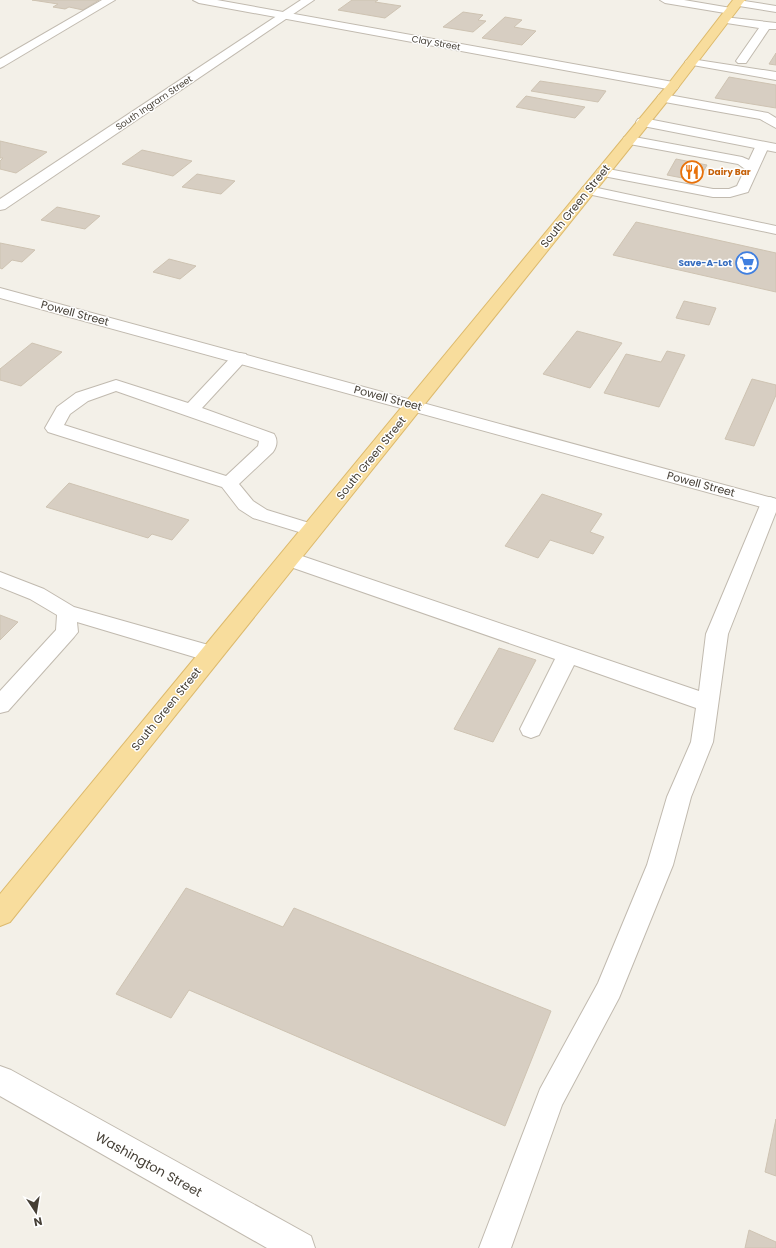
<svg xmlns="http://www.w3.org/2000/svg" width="776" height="1248" font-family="Poppins,sans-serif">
<rect width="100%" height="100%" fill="#f3f0e8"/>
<g fill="#d7cec2" stroke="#cec3b2">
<polygon points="32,0 99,0 83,10 69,7 65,9 53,7 58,4"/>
<polygon points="352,0 378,0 375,2 401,6 385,18 338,10"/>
<polygon points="463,12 483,15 478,20 486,21 473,32 443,27"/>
<polygon points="505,17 522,20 514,27 536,31 522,45 482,38"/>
<polygon points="776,53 776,65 769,64"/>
<polygon points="729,77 776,85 776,108 715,98"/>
<polygon points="540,81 606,91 598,102 531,91"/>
<polygon points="526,96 585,107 575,118 516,107"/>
<polygon points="0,141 47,152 16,173 0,169 0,161 3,158 0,158"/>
<polygon points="142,150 192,161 173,176 122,164"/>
<polygon points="676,159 707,165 698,181 667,175"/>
<polygon points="197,174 235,181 221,194 182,187"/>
<polygon points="57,207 100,216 85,229 41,220"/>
<polygon points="636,222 776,253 776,292 613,255"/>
<polygon points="0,243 35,250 22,262 12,260 2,269 0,268"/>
<polygon points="169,259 196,266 180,279 153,272"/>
<polygon points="684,301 716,308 709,325 676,318"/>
<polygon points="577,331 622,343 590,388 543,374"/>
<polygon points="32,343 62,352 21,386 0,380 0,369"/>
<polygon points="667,351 685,355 659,407 604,393 626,354 661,362"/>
<polygon points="752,379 776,385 776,395 754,446 725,439"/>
<polygon points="69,483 189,520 172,540 152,534 148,538 46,507"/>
<polygon points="542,494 602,514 590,532 604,537 593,554 550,540 538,558 505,546"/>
<polygon points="0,615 18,622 0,640"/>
<polygon points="499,648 536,660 493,742 454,729"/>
<polygon points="186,888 283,927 294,908 551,1011 505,1126 189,990 171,1018 116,994"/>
<polygon points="776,1119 776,1176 765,1172"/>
<polygon points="749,1230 776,1242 776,1248 745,1248"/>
</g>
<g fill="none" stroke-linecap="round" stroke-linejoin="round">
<g stroke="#c1baaf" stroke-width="2">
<g id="service">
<polygon points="102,0 115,0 4,66 0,68 0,59"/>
<polygon points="660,0 684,0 731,8 736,11 731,14 665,3"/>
<polygon points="738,0 776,6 776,12 733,5 732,3 733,1"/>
<polygon points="724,17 776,23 776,29 769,29 746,63 738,63 736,61 759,28 720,22 719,20 720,18"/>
<polygon points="691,59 776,72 776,80 687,64 685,62 687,60"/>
<polygon points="663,94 768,113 776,118 776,128 760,119 659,101 657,98 659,95"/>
<polygon points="629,136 742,157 749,160 757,143 767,143 769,146 748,192 730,197 713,197 598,175 596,172 598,169 603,168 713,189 729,189 737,186 745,169 738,164 624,143 623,140 624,137"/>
<polygon points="588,186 776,226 776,234 583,193 581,190 583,187"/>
<path d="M240,353L246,354L248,358L202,408L274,434C278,440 277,446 273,452L239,484L253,501L267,510L319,526L322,530L319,534L312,536L253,518L239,509L222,487L48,432L45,428L57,407L76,393L116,380L188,403L234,354ZM116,391L259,441L258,446L226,476L64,425L70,414L88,401Z"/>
<polygon points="770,497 776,499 776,512 728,634 713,742 691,797 673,865 619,998 562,1105 511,1248 479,1248 540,1089 598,983 647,865 667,797 691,742 696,708 574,665 539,735 531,738 523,735 520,729 555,659 282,564 279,559 282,554 289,552 296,554 699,691 706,634 761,503 763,499"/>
<polygon points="0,572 44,589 74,607 219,648 222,654 219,660 211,662 77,622 78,632 74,637 8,711 0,713 0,691 56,630 57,615 30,599 0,587"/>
</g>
</g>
<g stroke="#c1baaf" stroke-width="2">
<g id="minor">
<polygon points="301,0 314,0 5,209 0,210 0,199"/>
<polygon points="643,118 776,144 776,152 638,125 636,122 638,119"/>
<polygon points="0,288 776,499 776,511 0,298"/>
</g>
</g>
<g stroke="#c1baaf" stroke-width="2">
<g id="tertiary">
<polygon points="193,0 217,0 673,82 677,83 679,86 677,89 673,90 199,3"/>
<polygon points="0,1066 11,1070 311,1236 315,1248 267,1248 0,1096"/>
</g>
</g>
<g stroke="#ddba6d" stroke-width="2">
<polygon id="primary" points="733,0 745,0 677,89 10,922 0,926 0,894 669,83"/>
</g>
<use href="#service" fill="#fff" fill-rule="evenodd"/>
<use href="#minor" fill="#fff" fill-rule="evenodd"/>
<use href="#tertiary" fill="#fff" fill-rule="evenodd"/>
<use href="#primary" fill="#f8dd9d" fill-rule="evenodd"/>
</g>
<defs>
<g id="restaurant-ring" transform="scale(1.15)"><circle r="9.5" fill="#fff" stroke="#e8710a" stroke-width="1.5"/><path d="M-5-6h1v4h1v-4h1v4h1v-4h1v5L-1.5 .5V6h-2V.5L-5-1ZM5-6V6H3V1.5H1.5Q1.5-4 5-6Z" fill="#e8710a"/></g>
<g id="supermarket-ring" transform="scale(1.15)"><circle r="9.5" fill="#fff" stroke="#3f7fe0" stroke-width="1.5"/><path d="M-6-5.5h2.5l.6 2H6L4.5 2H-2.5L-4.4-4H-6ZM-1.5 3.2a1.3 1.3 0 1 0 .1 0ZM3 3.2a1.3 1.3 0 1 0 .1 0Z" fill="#3f7fe0"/></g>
</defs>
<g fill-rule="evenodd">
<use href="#restaurant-ring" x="692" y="172"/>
<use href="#supermarket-ring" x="747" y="263"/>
</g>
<g text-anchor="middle" stroke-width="3" stroke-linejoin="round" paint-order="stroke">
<g font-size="9" fill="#464037" stroke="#fff">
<text transform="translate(436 43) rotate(10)" y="3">Clay Street</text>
<text transform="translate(154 103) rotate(-34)" y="3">South Ingram Street</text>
</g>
<g font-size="9" font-weight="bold" fill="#c56008" stroke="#fff" text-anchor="start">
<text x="708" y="175">Dairy Bar</text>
</g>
<g font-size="9" font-weight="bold" fill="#366cbe" stroke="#fff" text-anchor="end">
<text x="732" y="266">Save-A-Lot</text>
</g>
<g font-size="11" fill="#464037" stroke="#fff">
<text transform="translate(575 206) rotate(-51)" y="4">South Green Street</text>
<text transform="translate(75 313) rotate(15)" y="4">Powell Street</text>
<text transform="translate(388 398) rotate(15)" y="4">Powell Street</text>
<text transform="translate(371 458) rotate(-51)" y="4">South Green Street</text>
<text transform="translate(701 484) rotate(15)" y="4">Powell Street</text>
<text transform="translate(166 709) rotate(-51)" y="4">South Green Street</text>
</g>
<g font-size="13" fill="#464037" stroke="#fff">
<text transform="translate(149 1164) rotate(29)" y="5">Washington Street</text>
</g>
</g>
<g transform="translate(36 1212) rotate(168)" stroke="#ffffff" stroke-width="3" paint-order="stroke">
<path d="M0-3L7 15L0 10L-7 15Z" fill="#464037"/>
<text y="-6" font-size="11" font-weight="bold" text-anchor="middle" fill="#464037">N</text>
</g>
</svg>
